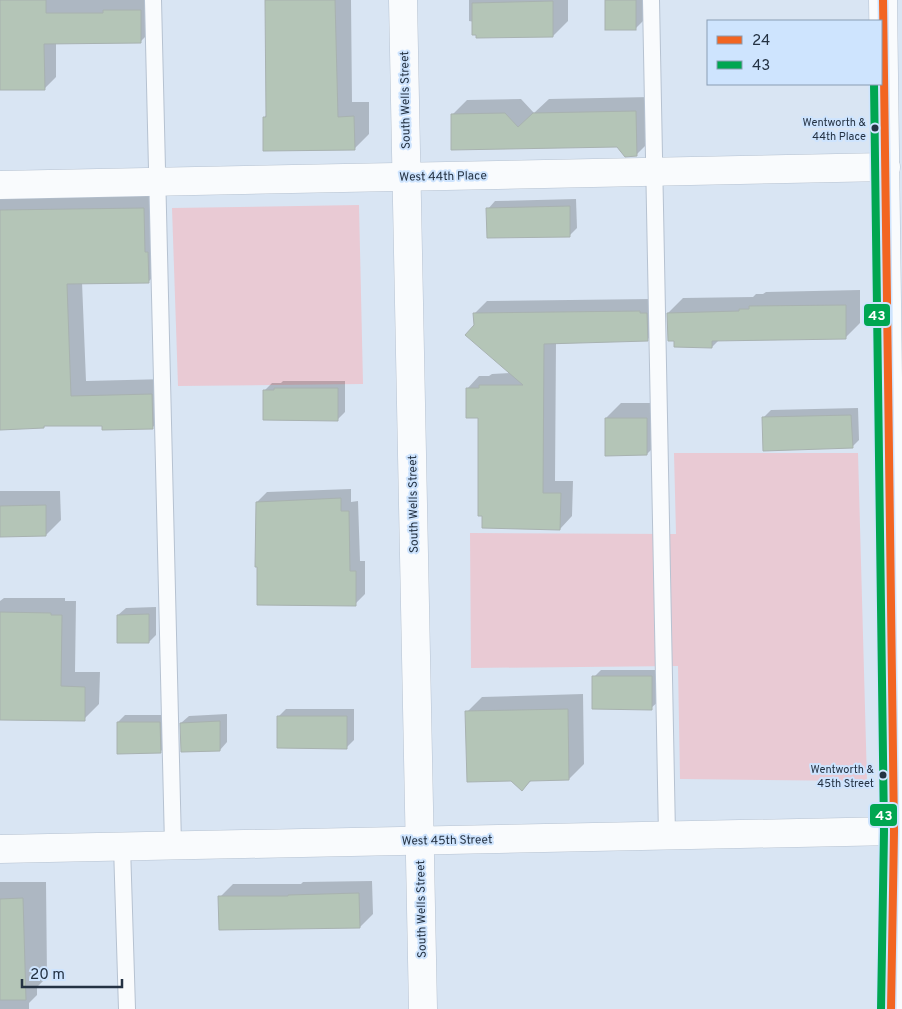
<svg xmlns="http://www.w3.org/2000/svg" width="902" height="1009" font-family="Overpass,sans-serif">
<rect width="100%" height="100%" fill="#d9e5f3"/>
<g fill="#e9cad4">
<polygon points="359,205 363,384 178,386 172,208"/>
<polygon points="674,453 858,453 867,781 680,779 678,666 471,668 470,533 676,534"/>
</g>
<g fill="#0003">
<polygon points="0,0 152,0 152,30 140,42 56,43 56,77 44,89 0,89"/>
<polygon points="266,0 351,0 352,102 369,102 369,134 354,149 264,118 267,114"/>
<polygon points="469,0 568,0 568,21 553,36 469,21"/>
<polygon points="607,0 643,0 643,21 636,28"/>
<polygon points="651,97 651,140 636,155 617,146 452,115 467,100 521,99 534,113 549,99"/>
<polygon points="158,193 164,266 149,281 82,282 86,381 167,379 167,412 152,428 103,424 46,424 44,427 0,428 0,195"/>
<polygon points="576,199 577,228 569,236 488,209 495,201"/>
<polygon points="860,290 860,323 845,338 719,340 712,347 668,313 683,298 753,297 756,294 763,294 766,292"/>
<polygon points="652,299 659,327 647,340 556,342 555,481 573,481 572,516 560,529 483,514 479,417 467,389 479,376 489,376 492,374 512,373 475,325 475,313 487,301"/>
<polygon points="283,381 345,381 345,412 338,419 265,390 272,383 281,383"/>
<polygon points="621,403 661,403 662,439 647,454 606,418"/>
<polygon points="858,408 859,440 852,447 763,418 771,410"/>
<polygon points="351,489 351,502 358,501 360,561 365,561 365,594 355,604 257,502 267,492"/>
<polygon points="0,491 60,491 61,520 46,535 0,535"/>
<polygon points="4,598 65,598 65,601 76,601 75,672 100,672 99,704 84,719 0,718 0,601"/>
<polygon points="156,607 156,635 149,642 118,615 126,608"/>
<polygon points="601,670 659,670 659,701 651,708 594,677"/>
<polygon points="583,694 584,764 569,779 532,780 522,789 467,712 482,697"/>
<polygon points="286,709 354,709 354,740 346,748 279,716"/>
<polygon points="227,714 227,742 220,750 181,723 189,716"/>
<polygon points="125,715 167,715 168,744 160,752 118,722"/>
<polygon points="372,881 373,914 360,927 220,897 233,884 301,884 303,882"/>
<polygon points="0,882 46,882 47,977 37,987 37,995 29,1003 29,1009 0,1009"/>
</g>
<g fill="#b4c5b7" stroke="#a8b2b0">
<polygon points="0,0 46,0 46,13 103,13 103,10 141,10 141,43 44,44 45,90 0,90"/>
<polygon points="265,0 335,0 338,117 354,116 355,150 263,151 263,117 266,117"/>
<rect x="605" y="0" width="31" height="30"/>
<polygon points="553,1 553,37 476,38 476,35 472,35 472,3"/>
<polygon points="636,111 637,156 625,157 617,147 451,150 451,114 505,113 518,127 533,113"/>
<polygon points="570,206 570,237 487,238 486,208"/>
<polygon points="144,208 145,252 148,252 149,283 67,284 71,396 152,394 153,429 102,430 102,426 44,426 44,428 0,430 0,210"/>
<polygon points="846,305 846,339 712,341 712,348 674,347 674,341 668,341 667,313 739,311 739,309 749,309 749,306"/>
<polygon points="640,311 640,313 647,313 648,341 544,344 543,493 561,493 560,530 482,528 482,516 478,516 478,418 466,418 466,388 479,388 479,385 523,385 465,335 474,325 473,313"/>
<polygon points="274,388 338,388 338,421 263,420 263,390 274,390"/>
<polygon points="851,415 853,448 763,451 762,417"/>
<polygon points="605,418 647,418 647,455 605,456"/>
<polygon points="341,498 341,511 349,511 350,571 356,571 356,606 257,605 257,567 255,567 256,502"/>
<polygon points="46,505 46,536 0,537 0,506"/>
<polygon points="0,612 51,613 51,615 62,615 61,686 85,687 85,721 0,720"/>
<polygon points="149,614 149,643 117,643 117,615"/>
<polygon points="592,676 652,676 652,710 592,709"/>
<polygon points="568,709 569,780 530,781 522,791 511,781 467,782 465,711"/>
<polygon points="277,716 347,716 347,749 277,748"/>
<polygon points="220,721 220,751 181,752 180,723"/>
<polygon points="117,722 160,722 161,753 117,754"/>
<polygon points="359,893 360,928 219,930 218,896 288,896 288,895"/>
<polygon points="23,898 26,1000 0,1000 0,899"/>
</g>
<g fill="none" stroke-linecap="round" stroke-linejoin="round">
<g stroke="#b6c2d1" stroke-width="18">
<g id="service">
<polyline points="153,0 173,845"/>
<polyline points="651,0 667,835"/>
<polyline points="122,846 127,1009"/>
</g>
</g>
<g stroke="#b6c2d1" stroke-width="29">
<g id="minor">
<polyline points="403,0 423,1009"/>
<polyline points="0,185 886,167"/>
<polyline points="0,849 894,831"/>
</g>
</g>
<g stroke="#b6c2d1" stroke-width="29">
<polyline id="secondary" points="883,0 894,831 891,1009"/>
</g>
<use href="#service" stroke="#f9fbfd" stroke-width="16"/>
<use href="#minor" stroke="#f9fbfd" stroke-width="28"/>
<use href="#secondary" stroke="#f9fbfd" stroke-width="28"/>
<g stroke="#cee4fe" stroke-width="11">
<polyline id="bus-1" points="883,0 894,831 891,1009"/>
</g>
<g stroke="#cee4fe" stroke-width="11">
<polyline id="bus-2" points="874,84 884,831 881,1009"/>
</g>
<use href="#bus-1" stroke="#f26522" stroke-width="8"/>
<use href="#bus-2" stroke="#00a651" stroke-width="8"/>
</g>
<g fill="#243243" stroke="#cee4fe" stroke-width="2">
<circle cx="875" cy="128" r="4.5"/>
<circle cx="883" cy="775" r="4.5"/>
</g>
<g text-anchor="middle" stroke-width="4" stroke-linejoin="round" paint-order="stroke">
<g font-size="11" fill="#243243" stroke="#cee4fe" text-anchor="end">
<text x="866" y="126">Wentworth &amp;<tspan x="866" dy="14">44th Place</tspan></text>
<text x="874" y="773">Wentworth &amp;<tspan x="874" dy="14">45th Street</tspan></text>
</g>
<g font-size="12" fill="#243243" stroke="#cee4fe">
<text transform="translate(405 100) rotate(-91)" y="4">South Wells Street</text>
<text transform="translate(443 176) rotate(-1)" y="4">West 44th Place</text>
<text transform="translate(413 504) rotate(-91)" y="4">South Wells Street</text>
<text transform="translate(447 840) rotate(-1)" y="4">West 45th Street</text>
<text transform="translate(421 909) rotate(-91)" y="4">South Wells Street</text>
</g>
</g>
<g stroke="#cee4fe" stroke-width="2">
<rect x="863" y="303" width="28" height="24" rx="5" fill="#00a651"/>
<rect x="869" y="803" width="29" height="24" rx="5" fill="#00a651"/>
</g>
<g font-size="14" text-anchor="middle" font-weight="bold" fill="#fff">
<text x="877" y="320">43</text>
<text x="884" y="820">43</text>
</g>
<rect x="707" y="20" width="175" height="65" fill="#cee4fe" stroke="#8a9db3"/>
<rect x="717" y="36" width="25" height="8" fill="#f26522" stroke="#8a9db3"/>
<text x="752" y="45" font-size="15" fill="#243243">24</text>
<rect x="717" y="61" width="25" height="8" fill="#00a651" stroke="#8a9db3"/>
<text x="752" y="70" font-size="15" fill="#243243">43</text>
<path d="M22 979v8h100v-8" fill="none" stroke="#243243" stroke-width="2.5"/>
<text x="30" y="979" font-size="15" fill="#243243" stroke="#cee4fe" stroke-width="4" paint-order="stroke">20 m</text>
</svg>
